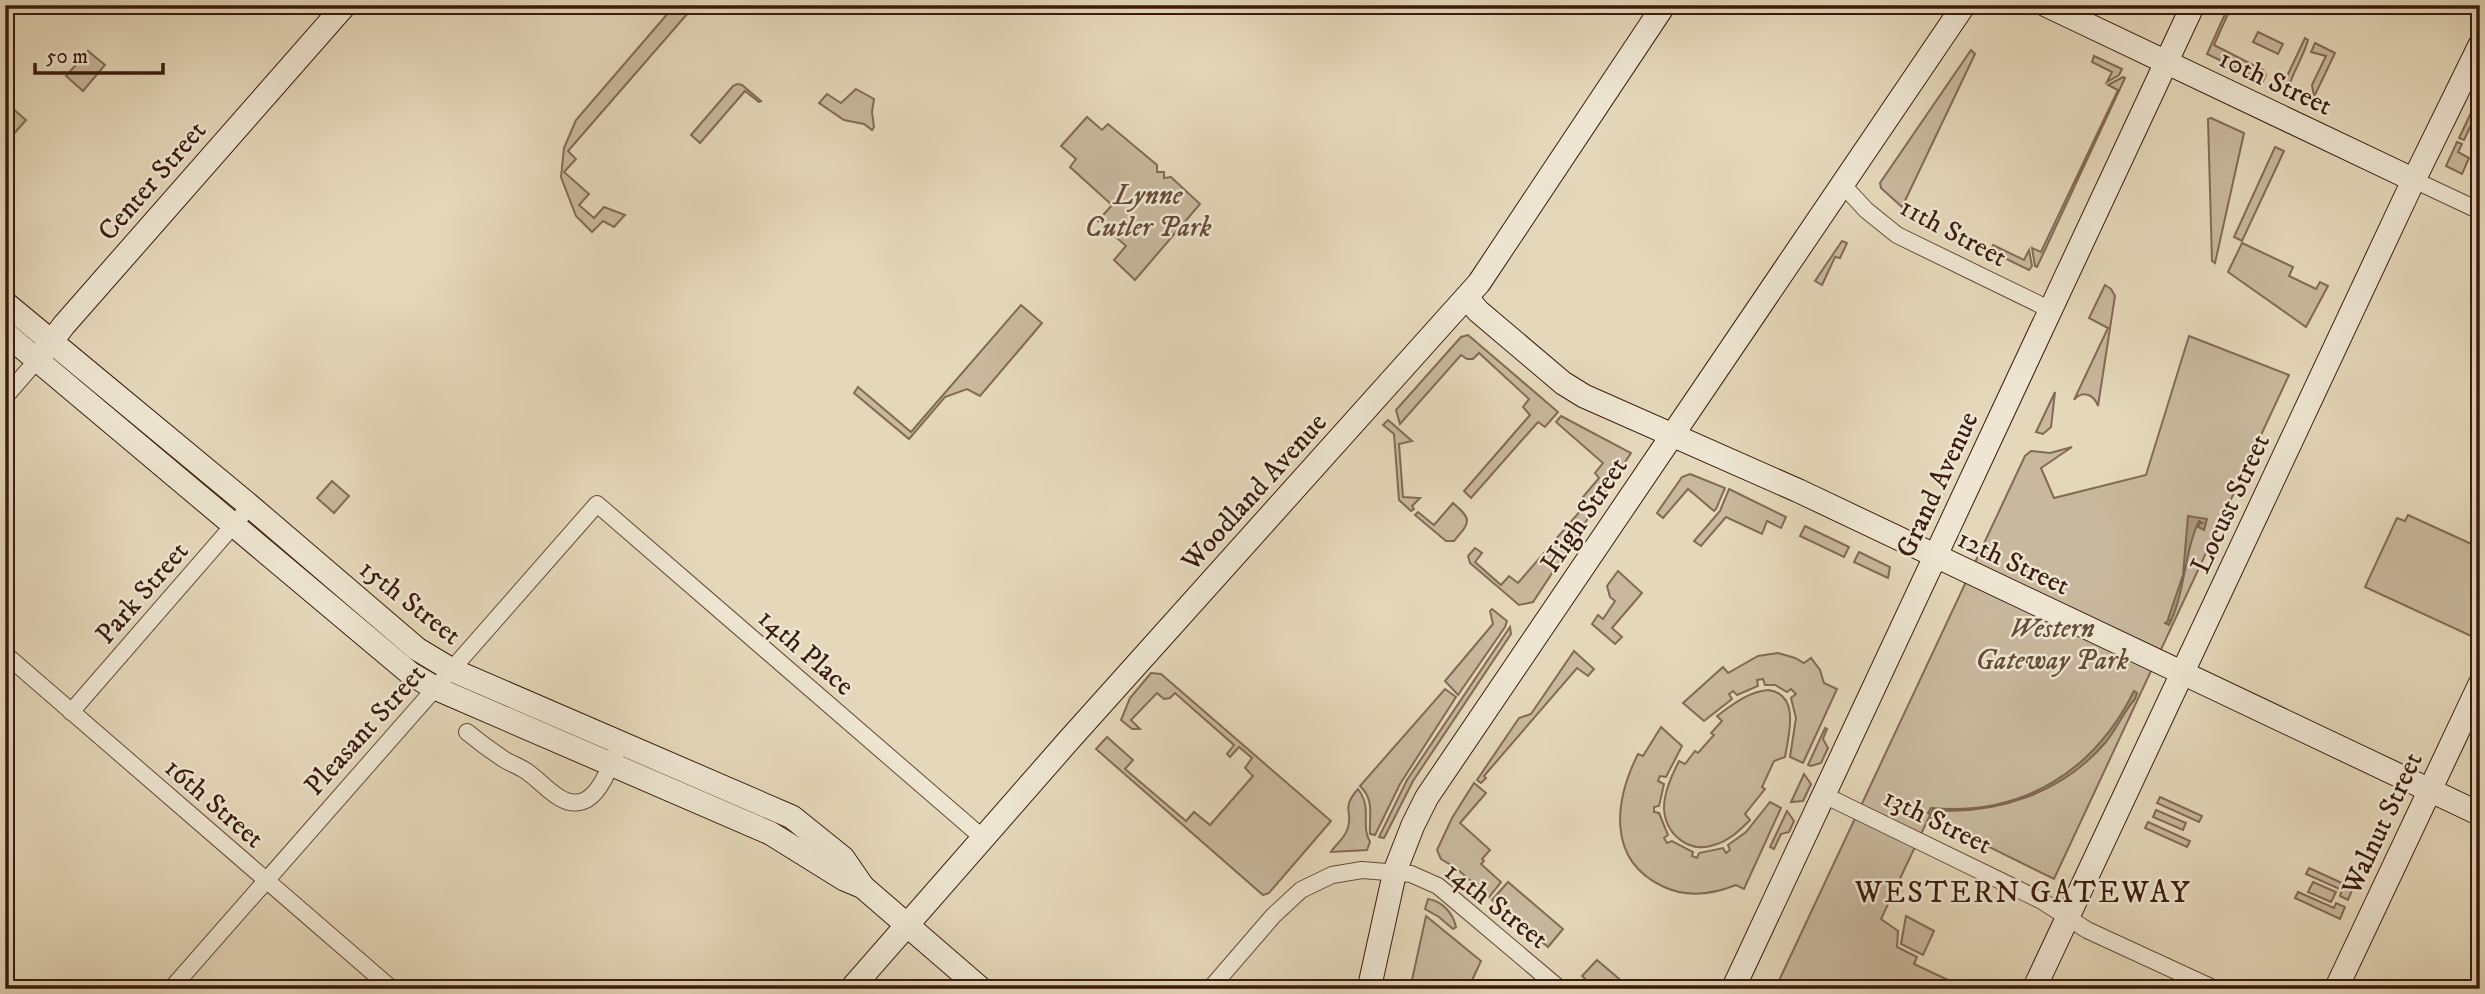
<svg xmlns="http://www.w3.org/2000/svg" width="2485" height="994" font-family="'IM FELL DW Pica',serif">
<rect width="100%" height="100%" fill="#e5d8ba"/>
<filter id="stains"><feTurbulence type="fractalNoise" baseFrequency=".00286" numOctaves="4"/><feColorMatrix values="0 0 0 0 .2 0 0 0 0 .09 0 0 0 0 .02 0 0 0 .5 -.17"/></filter>
<radialGradient id="worn" r=".72"><stop offset=".6" stop-color="#630" stop-opacity="0"/><stop offset="1" stop-color="#630" stop-opacity=".3"/></radialGradient>
<g fill="#c8b89d" stroke="#826a55" stroke-width="2">
<polygon points="675,5 695,5 568,151 576,159 564,172 589,194 579,205 594,218 604,207 625,215 614,227 603,221 592,232 576,216 561,177 564,148 576,120"/>
<polygon points="2229,5 2232,5 2214,45 2263,70 2266,75 2263,81 2207,54"/>
<polygon points="2258,32 2283,44 2278,54 2253,42"/>
<path d="M2305,38L2308,40C2303,58 2292,73 2287,92L2282,87Z"/>
<polygon points="2315,43 2335,53 2314,97 2312,85 2326,56 2311,52"/>
<polygon points="1971,50 1975,54 1902,207 1881,188 1880,183"/>
<polygon points="88,51 105,65 83,91 66,76"/>
<polygon points="2094,56 2122,69 2119,75 2107,82 2112,72 2092,62"/>
<polygon points="2123,77 2125,78 2037,267 2035,266 2032,248 2041,252 2118,90 2108,85"/>
<polygon points="737,84 742,85 761,101 759,102 745,91 700,143 691,135 733,86"/>
<polygon points="856,89 874,99 872,112 874,127 872,130 864,124 844,120 819,103 827,94 841,103"/>
<polygon points="2480,94 2480,106 2464,140 2459,138"/>
<polygon points="5,102 26,120 11,137 5,132"/>
<polygon points="1087,117 1102,130 1108,124 1157,165 1157,172 1164,172 1164,178 1171,177 1200,204 1135,280 1114,260 1126,246 1098,221 1112,205 1070,167 1076,159 1061,146"/>
<polygon points="2211,118 2244,133 2215,263 2212,261 2208,119"/>
<polygon points="2457,142 2462,144 2458,152 2469,158 2462,174 2446,166"/>
<polygon points="2275,147 2284,151 2242,241 2234,237"/>
<polygon points="1842,241 1847,243 1840,258 1835,257 1822,285 1815,281"/>
<polygon points="2242,243 2293,267 2289,276 2316,289 2320,282 2328,286 2306,327 2228,272"/>
<polygon points="1993,245 2024,260 2029,250 2032,266 2029,270 1990,251"/>
<path d="M2105,285L2111,289L2115,296L2098,406C2094,394 2082,390 2074,400L2108,328L2089,318Z"/>
<polygon points="1021,305 1042,323 980,396 967,389 945,397 909,439 854,393 858,387 911,432"/>
<polygon points="1468,335 1558,412 1545,427 1538,422 1471,498 1464,491 1530,415 1523,407 1529,399 1479,353 1473,359 1467,359 1461,355 1400,424 1396,410 1461,337"/>
<polygon points="2189,336 2289,375 2054,879 1929,817 1881,919 1898,931 1897,947 1917,957 1914,964 1961,986 1960,989 1775,989 2025,456 2031,451 2050,453 2072,447 2041,468 2054,498 2146,475"/>
<polygon points="69,366 223,496 217,503 64,374"/>
<polygon points="2055,392 2051,427 2043,434 2036,432"/>
<polygon points="1561,416 1631,453 1533,602 1519,605 1470,563 1468,556 1475,548 1482,553 1475,562 1501,585 1509,576 1518,583 1588,502 1583,497 1599,478 1595,473 1603,463 1556,422"/>
<polygon points="1388,420 1412,441 1399,444 1403,497 1420,498 1412,506 1414,509 1411,511 1399,500 1394,434 1383,425"/>
<polygon points="1690,474 1725,488 1716,509 1714,511 1688,489 1663,518 1657,513 1682,477"/>
<polygon points="332,481 349,496 334,513 317,498"/>
<polygon points="1729,489 1786,517 1781,528 1767,521 1762,534 1726,517 1701,546 1694,541 1720,511"/>
<path d="M1453,503C1473,520 1470,522 1454,541H1446L1415,515L1418,512L1434,525Z"/>
<polygon points="2408,515 2478,547 2480,617 2471,636 2365,587 2397,518 2405,521"/>
<polygon points="1805,526 1849,547 1844,557 1800,536"/>
<polygon points="1859,552 1890,567 1888,578 1854,562"/>
<polygon points="1618,571 1642,593 1612,628 1622,637 1615,644 1592,624 1598,615 1603,619 1615,601 1610,597 1607,586"/>
<polygon points="1492,609 1507,621 1505,627 1458,695 1445,681 1493,624 1490,611"/>
<polygon points="1510,627 1511,634 1413,781 1384,838 1379,837 1407,780"/>
<polygon points="1574,651 1594,669 1588,676 1577,668 1484,776 1486,778 1481,783 1477,780 1519,718 1531,714"/>
<polygon points="1778,653 1795,658 1804,663 1811,658 1820,670 1824,683 1837,689 1803,763 1790,757 1796,718 1791,698 1796,694 1791,689 1787,692 1775,685 1765,685 1763,679 1757,680 1758,686 1737,695 1733,691 1729,694 1732,699 1704,721 1683,703 1723,667 1728,673 1758,656"/>
<polygon points="1151,673 1161,674 1331,821 1269,893 1263,895 1096,749 1107,737 1133,760 1125,769 1186,821 1194,812 1210,825 1253,776 1245,768 1252,758 1239,747 1230,757 1227,754 1234,745 1175,693 1170,698 1164,699 1157,693 1131,720 1140,729 1132,729 1121,720 1130,698"/>
<path d="M1445,689L1456,697L1400,784L1375,835L1370,834C1369,816 1375,800 1360,786Z"/>
<path d="M1769,690C1800,695 1789,734 1785,757L1774,761L1762,787L1765,789L1745,814L1750,820C1740,830 1729,841 1714,845C1689,854 1665,834 1664,808C1664,792 1672,775 1679,761L1685,764L1695,751L1698,753L1714,735L1711,733L1722,721L1717,716C1732,705 1749,691 1769,690Z"/>
<path d="M1661,727L1682,746L1666,777L1660,776L1658,781L1664,784L1659,806L1654,807V812L1659,813L1668,835L1664,838L1667,843L1672,841L1693,852L1692,856L1697,858L1699,853L1723,848L1726,853L1730,850L1728,845L1746,832L1770,802L1781,808L1744,889L1736,885C1711,895 1686,898 1662,886C1606,859 1615,800 1638,754L1643,756Z"/>
<polygon points="1825,728 1827,729 1823,739 1828,748 1821,763 1811,766 1808,765"/>
<polygon points="1804,774 1811,784 1803,801 1791,802"/>
<polygon points="1474,783 1486,793 1460,823 1490,850 1482,859 1484,861 1481,864 1501,882 1489,897 1456,868 1441,859 1437,850 1452,818"/>
<path d="M1358,789C1373,809 1360,824 1370,842L1367,850L1331,852C1335,845 1344,839 1347,830C1355,810 1339,811 1358,789Z"/>
<polygon points="2160,797 2202,816 2199,822 2157,803"/>
<polygon points="2156,810 2186,823 2183,830 2153,817"/>
<polygon points="1787,811 1794,821 1789,832 1781,834 1774,849 1770,847"/>
<polygon points="2148,822 2190,841 2187,847 2145,828"/>
<polygon points="2309,868 2353,888 2348,900 2340,896 2342,890 2306,874"/>
<polygon points="1508,882 1563,929 1548,947 1492,900"/>
<polygon points="2313,882 2336,892 2331,902 2308,892"/>
<polygon points="2298,892 2334,908 2336,903 2345,907 2340,919 2295,898"/>
<path d="M1428,899C1442,901 1453,913 1456,927L1453,929L1439,917L1425,909Z"/>
<polygon points="1426,916 1481,961 1468,989 1410,989"/>
<polygon points="1906,916 1934,931 1923,955 1901,944"/>
<polygon points="1597,960 1631,989 1595,989 1582,976"/>
</g>
<g fill="#ab987f" stroke="#7e6651" stroke-width="2">
<path d="M2188,516L2207,519L2204,530L2198,527L2200,523H2202L2199,521C2184,552 2185,594 2169,625L2165,623L2169,620L2168,619L2183,575Z"/>
<path d="M2134,691L2137,693L2135,699C2124,711 2116,730 2105,743C2062,793 1997,815 1933,810L1930,815L1928,813L1931,808C2022,816 2094,772 2134,691Z"/>
</g>
<g fill="none" stroke-linecap="round" stroke-linejoin="round">
<g stroke="#664a38" stroke-width="18">
<g id="street">
<polyline points="2414,180 2480,211"/>
<polyline points="1842,184 1866,210 1897,235 2051,310"/>
<polyline points="5,397 37,360"/>
<polyline points="5,654 392,989"/>
<polyline points="71,712 250,506"/>
<path d="M467,732C478,741 490,750 502,758C509,763 519,766 526,771C538,779 548,791 560,798C591,816 606,777 615,755"/>
<polyline points="1824,795 2042,901 2087,930 2215,989"/>
<polyline points="171,989 597,504 983,838"/>
<polyline points="1210,989 1273,916 1301,890 1332,875 1362,870 1411,874 1438,886 1560,989"/>
</g>
</g>
<g stroke="#3b1b0d" stroke-width="25">
<g id="secondary">
<polyline points="2046,5 2414,180"/>
<polyline points="1467,298 1478,311 1563,383 1584,396 1799,491 2480,814"/>
<polyline points="5,303 250,506 417,649 452,670 792,817 843,858 863,887"/>
<polyline points="5,333 411,674 435,688 770,833 844,879 863,887 981,989"/>
<polyline points="44,351 64,325 345,5"/>
<polyline points="851,989 1069,740 1479,283 1664,5"/>
<polyline points="1369,989 1395,871 1413,825 1427,797 1964,5"/>
<polyline points="1733,989 2193,5"/>
<polyline points="2034,989 2407,194 2480,45"/>
<polyline points="2336,989 2480,684"/>
</g>
</g>
<use href="#street" stroke="#eee6d2" stroke-width="16"/>
<use href="#secondary" stroke="#eee6d2" stroke-width="23"/>
</g>
<g text-anchor="middle" stroke-width="5" stroke-linejoin="round" paint-order="stroke">
<g font-size="28" fill="#3b1b0d" stroke="#eee6d2">
<text transform="translate(2276 81) rotate(25)" y="10">10th Street</text>
<text transform="translate(151 180) rotate(-49)" y="10">Center Street</text>
<text transform="translate(1954 231) rotate(28)" y="10">11th Street</text>
<text transform="translate(1936 484) rotate(-65)" y="10">Grand Avenue</text>
<text transform="translate(1253 491) rotate(-48)" y="10">Woodland Avenue</text>
<text transform="translate(2229 503) rotate(-65)" y="10">Locust Street</text>
<text transform="translate(1583 514) rotate(-56)" y="10">High Street</text>
<text transform="translate(2014 561) rotate(25)" y="10">12th Street</text>
<text transform="translate(141 592) rotate(-49)" y="10">Park Street</text>
<text transform="translate(411 601) rotate(38)" y="10">15th Street</text>
<text transform="translate(807 651) rotate(41)" y="10">14th Place</text>
<text transform="translate(364 729) rotate(-48)" y="10">Pleasant Street</text>
<text transform="translate(215 802) rotate(41)" y="10">16th Street</text>
<text transform="translate(1938 820) rotate(26)" y="10">13th Street</text>
<text transform="translate(2381 823) rotate(-65)" y="10">Walnut Street</text>
<text transform="translate(1497 904) rotate(38)" y="10">14th Street</text>
</g>
<g font-size="28" font-style="italic" fill="#654a38" stroke="#eee6d2">
<text x="1148" y="204">Lynne<tspan x="1148" dy="32">Cutler Park</tspan></text>
<text x="2052" y="637">Western<tspan x="2052" dy="32">Gateway Park</tspan></text>
</g>
<g font-size="30" letter-spacing="2" fill="#3b1b0d" stroke="#eee6d2">
<text x="2023" y="902">WESTERN GATEWAY</text>
</g>
</g>
<rect width="2485" height="994" fill="none" stroke="#e5d8ba" stroke-width="28"/>
<rect x="7" y="7" width="2471" height="980" fill="none" stroke="#3b1b0d" stroke-width="3.5"/>
<rect x="14" y="14" width="2457" height="966" fill="none" stroke="#3b1b0d" stroke-width="2"/>
<path d="M35 63v10h128v-10" fill="none" stroke="#3b1b0d" stroke-width="3.5"/>
<text x="46" y="63" font-size="21" fill="#3b1b0d" stroke="#eee6d2" stroke-width="5" paint-order="stroke">50 m</text>
<rect width="100%" height="100%" filter="url(#stains)"/>
<rect width="100%" height="100%" fill="url(#worn)"/>
</svg>
